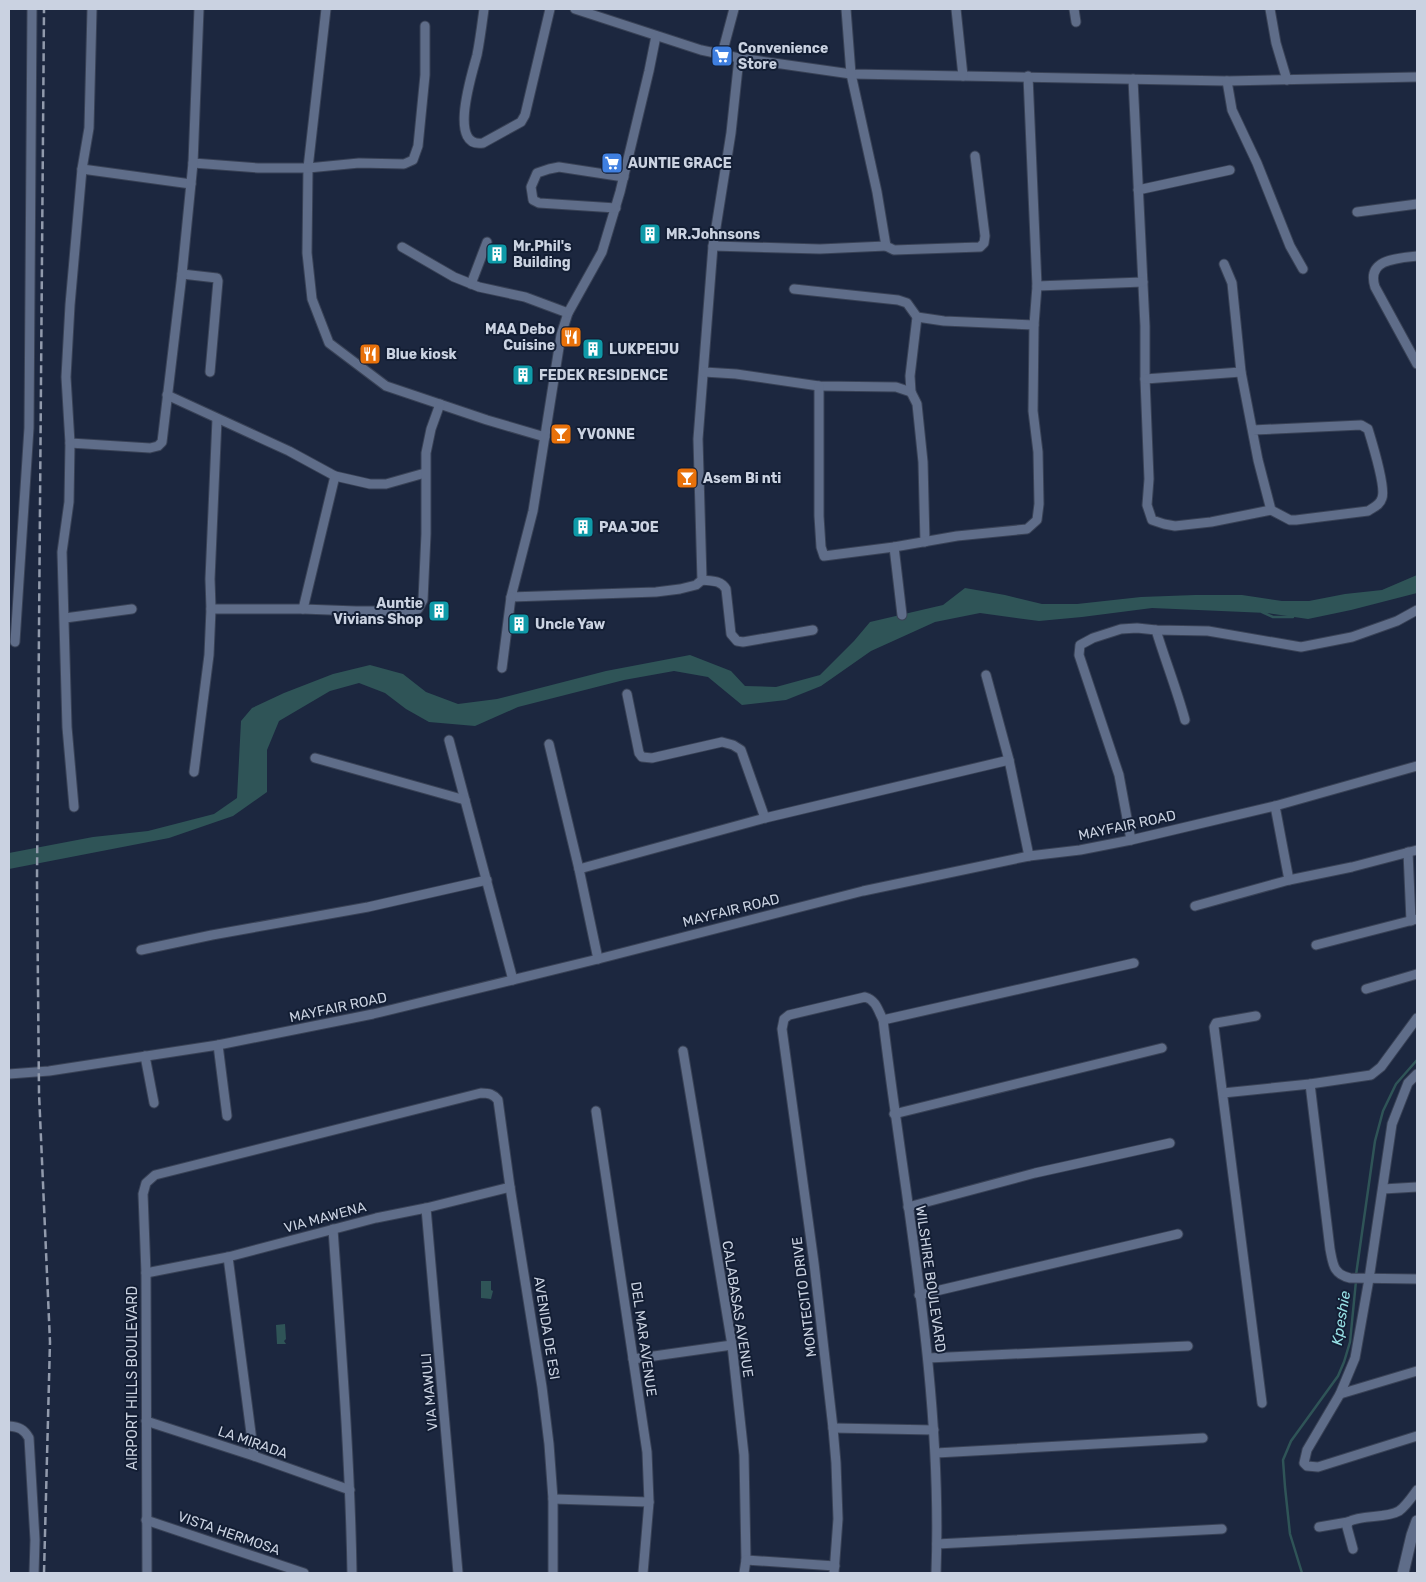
<svg xmlns="http://www.w3.org/2000/svg" width="1426" height="1582" font-family="Rubik,sans-serif">
<rect width="100%" height="100%" fill="#1c273f"/>
<g fill="#2f5457">
<polygon points="1417,575 1417,593 1351,610 1308,619 1267,613 1152,608 1082,617 1039,621 980,613 935,622 871,651 821,686 786,700 742,705 708,677 674,671 624,680 518,707 475,726 429,722 406,709 385,693 359,683 330,691 279,721 267,750 267,792 233,816 169,838 9,869 9,853 93,837 148,831 214,814 237,798 241,721 252,708 284,693 333,674 370,665 403,674 426,692 458,704 497,699 606,671 690,655 731,671 745,686 776,687 820,675 854,641 870,622 943,605 965,588 1005,595 1042,604 1077,604 1141,597 1195,595 1242,595 1282,601 1309,601 1345,594 1382,590"/>
<polygon points="481,1281 491,1281 491,1290 493,1291 491,1299 481,1298"/>
<polygon points="285,1324 286,1339 284,1341 286,1344 277,1344 276,1325"/>
</g>
<g fill="none" stroke-linecap="round" stroke-linejoin="round">
<g stroke="#2f5457" stroke-width="2.5">
<polyline points="1262,612 1273,617 1293,617"/>
<polyline points="1356,1275 1375,1141 1383,1111 1396,1084 1417,1060"/>
<polyline points="1302,1573 1290,1534 1285,1487 1283,1460 1291,1441 1338,1376 1344,1362 1350,1342 1356,1281"/>
</g>
<g stroke="#394256" stroke-width="11">
<g id="minor">
<polyline points="326,9 308,168 307,253 312,299 329,343 386,386 487,420 545,437"/>
<path d="M484,9C482,24 480,40 477,55C473,71 447,149 483,143L521,122L525,115L550,9"/>
<polyline points="575,9 701,50 739,58 851,74 1227,81 1417,77"/>
<polyline points="846,9 851,74 877,192 886,246 894,250 980,247 984,243 985,236 975,156"/>
<polyline points="956,9 963,76"/>
<polyline points="1074,9 1076,22"/>
<polyline points="1270,9 1276,43 1287,80"/>
<polyline points="656,36 649,71 620,192 602,252 568,313 561,335 533,511 511,597 656,592 680,589 696,585 702,580 698,439 713,246 731,133 739,58"/>
<polyline points="722,54 734,9"/>
<polyline points="1133,79 1145,326 1145,379 1149,479 1147,505 1152,520 1164,524 1175,526 1211,522 1271,510"/>
<polyline points="1227,81 1232,110 1257,163 1290,246 1303,269"/>
<polyline points="193,163 258,168 308,168 359,163 404,164 413,160 418,146 425,75 425,26"/>
<polyline points="82,169 191,184"/>
<polyline points="1138,190 1230,170"/>
<polyline points="616,208 539,203 533,200 531,187 537,173 549,169 559,167 624,177"/>
<polyline points="1357,212 1417,204"/>
<polyline points="713,246 820,249 886,246"/>
<polyline points="402,247 454,277 479,287 525,297 568,313"/>
<path d="M1417,256C1398,258 1366,259 1375,287L1417,364"/>
<path d="M1224,264L1232,283L1241,372L1258,460L1271,510L1290,520H1296L1368,511C1374,507 1380,505 1382,498C1386,488 1372,442 1368,429L1361,425L1253,430"/>
<polyline points="182,274 217,278 218,281 210,372"/>
<polyline points="471,284 487,242"/>
<polyline points="1037,286 1143,282"/>
<polyline points="794,289 898,300 907,303 917,317 910,376 911,392 917,404 923,462 925,542"/>
<polyline points="917,317 944,321 1034,325"/>
<polyline points="704,372 736,374 819,386 896,387 911,392"/>
<polyline points="1145,379 1241,372"/>
<polyline points="819,386 819,516 821,547 824,556 894,547 957,536 1027,529 1037,520 1039,504 1038,452 1033,411 1034,325 1037,286 1028,76"/>
<polyline points="167,395 289,451 335,476 370,484 386,484 425,473"/>
<polyline points="70,443 150,448 158,446 162,442 182,274 193,163 199,9"/>
<polyline points="894,547 902,615"/>
<path d="M702,580C711,581 721,580 726,589L731,634L737,641L743,642L813,630"/>
<polyline points="211,609 303,609 356,611 407,611 418,609 423,600 426,534 426,453 431,429 440,404"/>
<polyline points="303,609 335,476"/>
<polyline points="65,618 132,609"/>
<path d="M1156,630C1165,660 1177,690 1185,720"/>
<polyline points="15,642 29,428 32,9"/>
<polyline points="502,668 511,597"/>
<polyline points="986,675 1009,760 1029,856"/>
<polyline points="627,694 639,753 642,757 652,758 722,742 733,745 741,750 765,818"/>
<polyline points="449,740 513,980"/>
<polyline points="549,744 579,869 598,959"/>
<polyline points="315,758 465,800"/>
<polyline points="194,772 209,655 211,609 210,579 217,419"/>
<polyline points="1275,806 1289,880"/>
<polyline points="74,807 67,727 62,552 69,502 70,443 66,377 70,305 82,169 89,128 92,9"/>
<polyline points="1131,840 1119,775 1079,655 1080,645 1093,638 1121,629 1137,628 1156,630 1208,631 1301,647 1352,637 1397,621 1417,610"/>
<polyline points="1408,852 1411,921"/>
<polyline points="579,869 765,818 1009,760"/>
<polyline points="1195,906 1289,880 1352,867 1417,850"/>
<polyline points="1316,945 1417,919"/>
<polyline points="141,950 212,935 368,907 487,880"/>
<polyline points="1366,989 1417,974"/>
<polyline points="1256,1016 1216,1023 1214,1027 1262,1403"/>
<polyline points="883,1020 1134,963"/>
<polyline points="218,1045 227,1116"/>
<polyline points="683,1051 732,1345 744,1455 746,1560 744,1573"/>
<polyline points="145,1056 154,1103"/>
<polyline points="9,1074 49,1071 218,1045 373,1014 598,959 863,891 1029,856 1080,850 1131,840 1275,806 1417,766"/>
<polyline points="1417,1074 1408,1083 1392,1124 1369,1279 1355,1358 1340,1394 1307,1450 1304,1463 1307,1466 1318,1467 1417,1436"/>
<path d="M1310,1084L1330,1249C1333,1264 1333,1274 1350,1278L1417,1279"/>
<polyline points="1223,1093 1310,1084 1371,1075 1381,1067 1417,1018"/>
<polyline points="596,1111 647,1452 649,1502 643,1573"/>
<polyline points="894,1114 1162,1048"/>
<polyline points="1383,1189 1417,1187"/>
<polyline points="908,1207 1035,1173 1170,1143"/>
<polyline points="426,1208 458,1573"/>
<path d="M333,1229C341,1344 350,1458 352,1573"/>
<polyline points="228,1257 254,1456"/>
<polyline points="146,1273 228,1257 376,1218 426,1208 510,1187"/>
<polyline points="919,1295 1178,1234"/>
<polyline points="928,1358 1188,1346"/>
<polyline points="633,1359 732,1345"/>
<polyline points="1340,1394 1417,1371"/>
<polyline points="146,1421 254,1456 350,1490"/>
<path d="M9,1426C19,1427 24,1429 29,1438L35,1540L34,1573"/>
<polyline points="833,1428 934,1430"/>
<polyline points="936,1453 1203,1438"/>
<polyline points="553,1499 649,1502"/>
<polyline points="146,1520 304,1573"/>
<polyline points="1319,1527 1348,1522"/>
<polyline points="937,1544 1222,1529"/>
<path d="M1353,1549L1347,1527L1348,1522C1363,1514 1385,1519 1399,1511C1406,1506 1412,1497 1417,1490"/>
<polyline points="746,1560 835,1566"/>
<path d="M147,1573L146,1273L143,1194L146,1183L155,1175L481,1093C489,1093 493,1094 498,1100L510,1187L542,1387L549,1444L553,1499V1573"/>
<path d="M834,1573L838,1519L836,1463L833,1428L814,1263L782,1029L784,1019L789,1015L865,997C876,1000 878,1010 883,1020C905,1203 943,1387 936,1573"/>
</g>
</g>
<g stroke="#394256" stroke-width="13">
<polyline id="tertiary" points="1403,1573 1412,1535 1417,1521"/>
</g>
<use href="#minor" stroke="#5f6d89" stroke-width="9"/>
<use href="#tertiary" stroke="#5f6d89" stroke-width="11"/>
<polyline stroke="#919aac" stroke-width="2.5" stroke-dasharray="8 4" stroke-linecap="butt" points="44,1573 50,1342 39,1093 37,879 44,9"/>
</g>
<defs>
<g id="supermarket-square" transform="scale(1.125)"><rect x="-9" y="-9" width="18" height="18" rx="4" fill="#3f7fe0" stroke="#131e34"/><path d="M-6-5.5h2.5l.6 2H6L4.5 2H-2.5L-4.4-4H-6ZM-1.5 3.2a1.3 1.3 0 1 0 .1 0ZM3 3.2a1.3 1.3 0 1 0 .1 0Z" fill="#fff"/></g>
<g id="building-square" transform="scale(1.125)"><rect x="-9" y="-9" width="18" height="18" rx="4" fill="#0f9aa8" stroke="#131e34"/><path d="M-4-6H4V6H1V3H-1V6H-4ZM-2.5-4.3h1.7v1.8h-1.7ZM.8-4.3h1.7v1.8H.8ZM-2.5-1h1.7V.8h-1.7ZM.8-1h1.7V.8H.8Z" fill="#fff"/></g>
<g id="restaurant-square" transform="scale(1.125)"><rect x="-9" y="-9" width="18" height="18" rx="4" fill="#e8710a" stroke="#131e34"/><path d="M-5-6h1v4h1v-4h1v4h1v-4h1v5L-1.5 .5V6h-2V.5L-5-1ZM5-6V6H3V1.5H1.5Q1.5-4 5-6Z" fill="#fff"/></g>
<g id="bar-square" transform="scale(1.125)"><rect x="-9" y="-9" width="18" height="18" rx="4" fill="#e8710a" stroke="#131e34"/><path d="M-6-5H6L.8 .8V4.5H3.5V6h-7V4.5H-.8V.8Z" fill="#fff"/></g>
</defs>
<g fill-rule="evenodd">
<use href="#supermarket-square" x="722" y="56"/>
<use href="#supermarket-square" x="612" y="163"/>
<use href="#building-square" x="650" y="234"/>
<use href="#building-square" x="497" y="254"/>
<use href="#restaurant-square" x="571" y="337"/>
<use href="#building-square" x="593" y="349"/>
<use href="#restaurant-square" x="370" y="354"/>
<use href="#building-square" x="523" y="375"/>
<use href="#bar-square" x="561" y="434"/>
<use href="#bar-square" x="687" y="478"/>
<use href="#building-square" x="583" y="527"/>
<use href="#building-square" x="439" y="611"/>
<use href="#building-square" x="519" y="624"/>
</g>
<g text-anchor="middle" stroke-width="4" stroke-linejoin="round" paint-order="stroke">
<g font-size="14" font-weight="bold" fill="#cad2e1" stroke="#131e34" text-anchor="start">
<text x="738" y="53">Convenience<tspan x="738" dy="16">Store</tspan></text>
<text x="628" y="168">AUNTIE GRACE</text>
<text x="666" y="239">MR.Johnsons</text>
<text x="513" y="251">Mr.Phil's<tspan x="513" dy="16">Building</tspan></text>
<text x="555" y="334" text-anchor="end">MAA Debo<tspan x="555" dy="16">Cuisine</tspan></text>
<text x="609" y="354">LUKPEIJU</text>
<text x="386" y="359">Blue kiosk</text>
<text x="539" y="380">FEDEK RESIDENCE</text>
<text x="577" y="439">YVONNE</text>
<text x="703" y="483">Asem Bi nti</text>
<text x="599" y="532">PAA JOE</text>
<text x="423" y="608" text-anchor="end">Auntie<tspan x="423" dy="16">Vivians Shop</tspan></text>
<text x="535" y="629">Uncle Yaw</text>
</g>
<g font-size="14" fill="#cad2e1" stroke="#131e34">
<text transform="translate(1127 825) rotate(-12)" y="5">MAYFAIR ROAD</text>
<text transform="translate(731 910) rotate(-14)" y="5">MAYFAIR ROAD</text>
<text transform="translate(338 1007) rotate(-12)" y="5">MAYFAIR ROAD</text>
<text transform="translate(325 1217) rotate(-15)" y="5">VIA MAWENA</text>
<text transform="translate(931 1279) rotate(82)" y="5">WILSHIRE BOULEVARD</text>
<text transform="translate(804 1297) rotate(-97)" y="5">MONTECITO DRIVE</text>
<text transform="translate(738 1309) rotate(81)" y="5">CALABASAS AVENUE</text>
<text transform="translate(547 1328) rotate(81)" y="5">AVENIDA DE ESI</text>
<text transform="translate(644 1339) rotate(82)" y="5">DEL MAR AVENUE</text>
<text transform="translate(132 1378) rotate(-90)" y="5">AIRPORT HILLS BOULEVARD</text>
<text transform="translate(429 1392) rotate(-95)" y="5">VIA MAWULI</text>
<text transform="translate(253 1442) rotate(19)" y="5">LA MIRADA</text>
<text transform="translate(229 1533) rotate(19)" y="5">VISTA HERMOSA</text>
</g>
<g font-size="15" font-style="italic" fill="#97e0e5" stroke="#131e34">
<text transform="translate(1341 1318) rotate(-81)" y="5">Kpeshie</text>
</g>
</g>
<rect width="1426" height="1582" fill="none" stroke="#cad2e1" stroke-width="20"/>
</svg>
